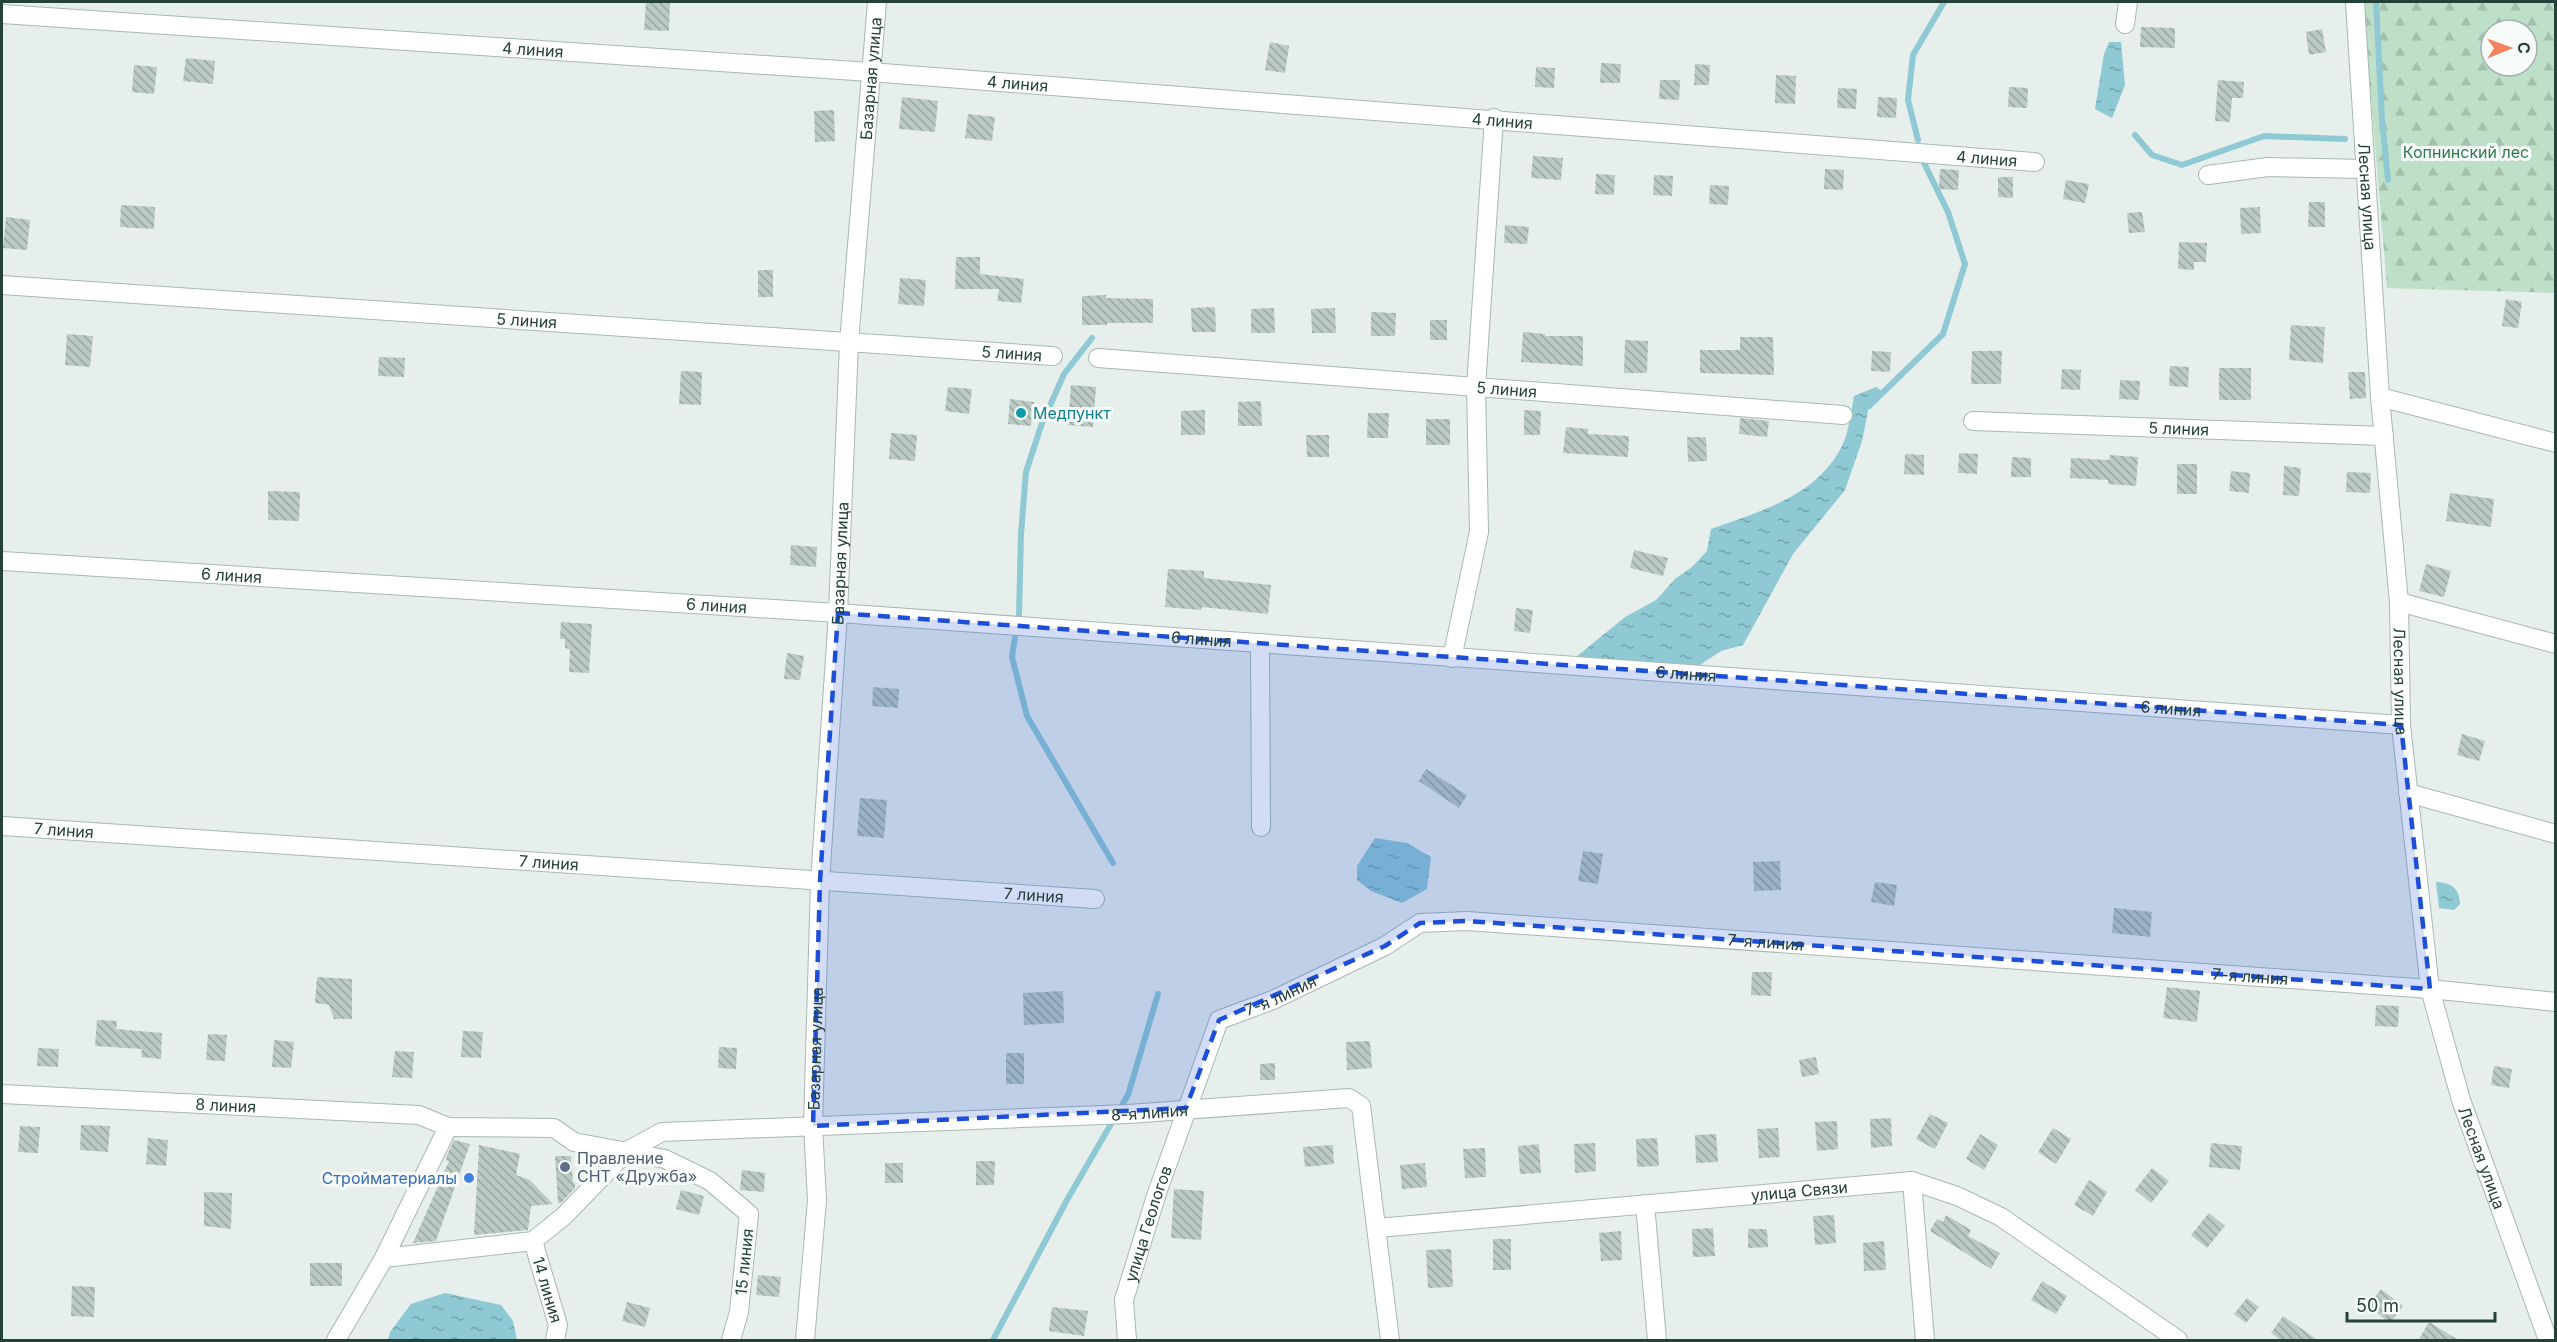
<svg xmlns="http://www.w3.org/2000/svg" width="2557" height="1342" font-family="Inter,sans-serif">
<defs>
<pattern id="forest-firs" width="22" height="20" patternUnits="userSpaceOnUse" patternTransform="scale(1.5)"><rect width="22" height="20" fill="#bfe0c8"/><path d="M5 1l3.5 6h-7zM16 11l3.5 6h-7z" fill="#a4c1ad"/></pattern>
<pattern id="water-ripples" width="26" height="14" patternUnits="userSpaceOnUse" patternTransform="scale(1.5)"><rect width="26" height="14" fill="#8ec9d4"/><path d="M2 4q2-2 4 0t4 0M15 11q2-2 4 0t4 0" fill="none" stroke="#74a5ad"/></pattern>
<pattern id="building-back-hatch" width="6" height="6" patternUnits="userSpaceOnUse" patternTransform="scale(1.5)"><rect width="6" height="6" fill="#bbcac4"/><path d="M-1 5l2 2M0 0l6 6M5-1l2 2" fill="none" stroke="#98a6a0"/></pattern>
</defs>
<rect width="100%" height="100%" fill="#e6efeb"/>
<path fill="url(#forest-firs)" fill-rule="evenodd" d="M2363,2H2555V293L2387,288ZM2491,30H2527V66H2491Z"/>
<g fill="url(#water-ripples)">
<polygon points="2109,42 2121,42 2125,85 2112,118 2095,109 2104,54"/>
<path d="M1876,387L1883,392L1869,406L1862,441L1845,490L1793,554L1743,645L1721,651L1688,673L1576,657L1625,617L1656,600L1675,579L1692,567L1707,551L1711,529C1760,511 1816,497 1842,446C1849,432 1851,412 1854,396Z"/>
<polygon points="1375,838 1407,843 1431,857 1427,889 1402,903 1371,891 1357,880 1357,866"/>
<path d="M2436,882C2452,883 2459,888 2460,904L2454,910L2439,908Z"/>
<polygon points="445,1293 501,1305 513,1321 517,1340 388,1340 390,1332 411,1304"/>
</g>
<g fill="none" stroke-linecap="round" stroke-linejoin="round">
<g stroke="#8ec9d4" stroke-width="6">
<polyline points="2376,2 2382,120 2388,180"/>
<polyline points="2135,135 2152,155 2182,165 2264,136 2345,139"/>
<polyline points="1918,140 1908,100 1913,55 1944,2"/>
<polyline points="1869,406 1943,334 1965,264 1948,212 1924,163"/>
<polyline points="1019,615 1021,534 1026,472 1041,426 1064,374 1092,338"/>
<polyline points="1015,637 1012,657 1027,716 1113,863"/>
<polyline points="1122,1105 1128,1095 1158,994"/>
<polyline points="993,1340 1067,1200 1111,1124"/>
</g>
</g>
<g fill="url(#building-back-hatch)">
<polygon points="646,2 670,2 669,31 644,30"/>
<polygon points="2141,27 2175,28 2175,48 2140,47"/>
<polygon points="2322,29 2326,52 2309,55 2306,32"/>
<polygon points="1270,42 1289,46 1285,73 1265,70"/>
<polygon points="186,58 215,61 213,84 183,81"/>
<polygon points="1601,63 1621,64 1620,83 1600,83"/>
<polygon points="1695,64 1710,65 1709,85 1694,85"/>
<polygon points="134,65 157,67 154,94 132,92"/>
<polygon points="1536,67 1555,68 1554,88 1535,87"/>
<polygon points="1776,75 1796,76 1795,104 1775,103"/>
<polygon points="1660,80 1680,80 1679,100 1659,99"/>
<polygon points="2218,80 2244,82 2243,98 2232,98 2230,122 2215,121"/>
<polygon points="2009,87 2028,88 2027,108 2008,107"/>
<polygon points="1838,88 1857,89 1856,109 1837,108"/>
<polygon points="902,97 938,101 935,132 899,129"/>
<polygon points="1878,97 1897,98 1896,118 1877,117"/>
<polygon points="834,110 835,141 815,142 814,111"/>
<polygon points="968,114 995,117 992,141 965,138"/>
<polygon points="1533,156 1563,158 1561,180 1531,178"/>
<polygon points="1825,169 1844,170 1843,190 1824,189"/>
<polygon points="1940,169 1959,170 1958,190 1939,189"/>
<polygon points="1596,174 1615,175 1614,195 1595,194"/>
<polygon points="1654,175 1673,176 1672,196 1653,195"/>
<polygon points="1998,177 2013,177 2013,198 1998,197"/>
<polygon points="2066,180 2089,184 2085,203 2063,199"/>
<polygon points="1710,185 1729,186 1728,205 1709,204"/>
<polygon points="2309,202 2325,202 2325,227 2308,227"/>
<polygon points="121,205 155,207 154,229 120,227"/>
<polygon points="2260,207 2261,233 2241,234 2240,208"/>
<polygon points="2142,212 2145,232 2129,233 2127,213"/>
<polygon points="6,217 30,220 27,250 3,248"/>
<polygon points="1505,225 1529,227 1527,244 1504,243"/>
<polygon points="2179,242 2207,243 2206,262 2194,262 2194,270 2178,269"/>
<polygon points="956,257 980,257 980,274 1024,279 1021,303 997,301 999,289 955,289"/>
<rect x="758" y="270" width="15" height="27"/>
<polygon points="900,278 926,280 924,306 898,304"/>
<polygon points="1106,295 1106,298 1153,299 1153,323 1107,323 1107,325 1082,325 1082,296"/>
<polygon points="2506,299 2522,302 2518,328 2502,326"/>
<polygon points="1215,307 1216,332 1192,332 1191,308"/>
<polygon points="1274,308 1275,333 1251,333 1251,309"/>
<polygon points="1335,308 1336,333 1312,333 1311,309"/>
<polygon points="1371,312 1396,313 1395,336 1371,336"/>
<rect x="1430" y="320" width="17" height="20"/>
<polygon points="2291,325 2325,327 2323,363 2289,360"/>
<polygon points="1523,332 1545,334 1545,336 1583,336 1583,366 1521,362"/>
<polygon points="67,334 93,336 90,367 65,365"/>
<polygon points="1740,337 1773,337 1774,375 1700,373 1700,350 1740,350"/>
<polygon points="1625,340 1648,341 1647,373 1624,373"/>
<polygon points="1872,351 1891,352 1890,372 1871,371"/>
<polygon points="1972,351 2002,351 2001,384 1971,384"/>
<polygon points="379,357 405,358 404,377 378,376"/>
<polygon points="2170,366 2189,367 2188,387 2169,386"/>
<rect x="2219" y="368" width="32" height="32"/>
<polygon points="2062,369 2081,370 2080,390 2061,389"/>
<polygon points="681,371 702,372 701,405 679,404"/>
<polygon points="2348,372 2365,372 2366,398 2350,399"/>
<polygon points="2120,380 2140,381 2139,400 2119,399"/>
<polygon points="1071,385 1096,387 1093,427 1068,425"/>
<polygon points="948,387 972,389 969,414 945,411"/>
<polygon points="1010,399 1034,402 1031,426 1008,424"/>
<polygon points="1261,401 1262,426 1238,426 1238,402"/>
<polygon points="1205,410 1205,435 1181,435 1181,411"/>
<polygon points="1524,410 1541,411 1540,435 1524,435"/>
<polygon points="1368,413 1389,413 1388,438 1367,438"/>
<polygon points="1740,418 1769,421 1767,437 1739,434"/>
<rect x="1426" y="419" width="24" height="26"/>
<polygon points="1566,427 1588,429 1588,434 1629,436 1628,457 1563,453"/>
<polygon points="891,433 917,435 915,461 889,459"/>
<polygon points="1306,435 1329,435 1329,457 1307,457"/>
<polygon points="1687,437 1706,437 1707,461 1688,462"/>
<polygon points="1959,453 1978,454 1977,474 1958,473"/>
<polygon points="1905,454 1924,455 1924,475 1904,474"/>
<polygon points="2110,455 2138,457 2136,486 2108,484 2108,480 2070,478 2071,458 2109,460"/>
<polygon points="2012,457 2031,458 2031,477 2011,477"/>
<rect x="2177" y="464" width="20" height="30"/>
<polygon points="2284,466 2301,468 2299,496 2283,495"/>
<polygon points="2231,471 2250,473 2249,493 2229,491"/>
<polygon points="2347,472 2371,473 2370,493 2346,492"/>
<polygon points="268,491 300,492 299,521 268,520"/>
<polygon points="2450,493 2494,499 2491,527 2446,521"/>
<polygon points="791,545 817,547 816,567 790,565"/>
<polygon points="1634,550 1668,558 1663,576 1630,568"/>
<polygon points="2426,564 2451,571 2444,597 2419,591"/>
<polygon points="1168,569 1204,571 1204,578 1271,585 1268,614 1202,607 1201,610 1165,607"/>
<polygon points="1516,608 1533,610 1530,633 1514,631"/>
<polygon points="561,622 592,624 589,673 569,672 570,649 565,648 565,639 560,639"/>
<polygon points="787,653 804,656 800,680 784,679"/>
<polygon points="873,687 899,689 898,708 872,706"/>
<polygon points="2462,734 2485,741 2479,761 2457,755"/>
<polygon points="1426,769 1467,795 1459,808 1419,781"/>
<polygon points="860,798 887,800 884,838 857,836"/>
<polygon points="1583,851 1603,854 1598,884 1578,881"/>
<polygon points="1780,861 1781,890 1754,891 1753,862"/>
<polygon points="1875,882 1897,885 1894,906 1871,902"/>
<polygon points="2114,908 2152,912 2150,937 2112,933"/>
<polygon points="1752,972 1772,972 1771,996 1751,995"/>
<polygon points="317,977 352,979 352,1019 334,1019 329,1005 315,1003"/>
<polygon points="2167,987 2200,991 2197,1022 2163,1018"/>
<polygon points="1063,991 1064,1023 1024,1025 1023,993"/>
<polygon points="2376,1005 2399,1006 2398,1027 2375,1026"/>
<polygon points="97,1020 117,1021 116,1029 162,1033 161,1059 141,1057 142,1049 95,1046"/>
<polygon points="463,1031 483,1032 481,1058 461,1057"/>
<polygon points="208,1034 227,1035 225,1061 206,1060"/>
<polygon points="274,1040 294,1042 291,1068 272,1067"/>
<polygon points="1370,1041 1372,1068 1347,1070 1346,1042"/>
<polygon points="719,1047 737,1048 736,1069 718,1068"/>
<polygon points="38,1048 59,1049 58,1067 37,1066"/>
<polygon points="395,1051 414,1052 412,1078 392,1077"/>
<rect x="1006" y="1053" width="18" height="31"/>
<polygon points="1816,1057 1819,1074 1802,1077 1799,1060"/>
<polygon points="1275,1063 1275,1080 1260,1080 1260,1064"/>
<polygon points="2494,1066 2512,1069 2509,1088 2491,1085"/>
<polygon points="1930,1114 1948,1123 1935,1149 1916,1139"/>
<polygon points="1891,1118 1892,1146 1871,1148 1870,1119"/>
<polygon points="1837,1121 1838,1149 1817,1151 1815,1122"/>
<polygon points="81,1125 110,1126 108,1152 80,1150"/>
<polygon points="20,1126 40,1127 38,1153 18,1152"/>
<polygon points="1778,1128 1780,1157 1759,1158 1757,1129"/>
<polygon points="2053,1128 2071,1139 2056,1164 2038,1152"/>
<polygon points="1716,1134 1718,1162 1696,1163 1695,1135"/>
<polygon points="1980,1134 1998,1145 1984,1170 1966,1159"/>
<polygon points="148,1138 168,1140 166,1166 146,1164"/>
<polygon points="1657,1138 1659,1166 1637,1167 1636,1139"/>
<polygon points="454,1140 470,1144 436,1241 413,1243 449,1161 446,1160 447,1155"/>
<polygon points="1595,1143 1596,1171 1575,1173 1574,1144"/>
<polygon points="2211,1143 2242,1146 2240,1170 2209,1167"/>
<polygon points="1539,1144 1541,1173 1520,1174 1518,1146"/>
<polygon points="479,1145 520,1154 516,1175 530,1180 553,1204 531,1206 528,1230 474,1235"/>
<polygon points="1333,1145 1334,1164 1305,1167 1303,1147"/>
<polygon points="1485,1148 1486,1177 1465,1178 1463,1149"/>
<polygon points="555,1156 571,1156 573,1183 575,1183 575,1188 561,1203 558,1203"/>
<polygon points="976,1161 995,1161 994,1185 976,1185"/>
<rect x="885" y="1163" width="18" height="20"/>
<polygon points="1425,1163 1427,1187 1402,1189 1400,1165"/>
<polygon points="2152,1168 2169,1181 2151,1203 2135,1190"/>
<polygon points="742,1170 765,1173 764,1192 740,1190"/>
<polygon points="2089,1180 2107,1192 2093,1216 2074,1205"/>
<polygon points="1174,1189 1204,1191 1201,1240 1171,1238"/>
<polygon points="681,1190 704,1196 699,1215 676,1209"/>
<polygon points="204,1192 232,1193 231,1229 204,1226"/>
<polygon points="2209,1213 2225,1226 2207,1248 2191,1235"/>
<polygon points="1834,1215 1836,1243 1815,1245 1813,1216"/>
<polygon points="1946,1215 1971,1230 1968,1236 2000,1253 1991,1269 1930,1231 1937,1219 1943,1222"/>
<polygon points="1713,1228 1715,1256 1693,1257 1692,1229"/>
<polygon points="1748,1229 1767,1229 1768,1247 1748,1248"/>
<polygon points="1621,1231 1622,1260 1601,1261 1599,1233"/>
<rect x="1493" y="1239" width="18" height="31"/>
<polygon points="1884,1241 1886,1270 1864,1271 1863,1243"/>
<polygon points="1451,1249 1453,1287 1428,1288 1426,1250"/>
<rect x="310" y="1263" width="32" height="23"/>
<polygon points="758,1275 781,1277 779,1297 756,1295"/>
<polygon points="2042,1281 2067,1296 2056,1314 2031,1300"/>
<polygon points="72,1286 95,1287 94,1317 71,1316"/>
<polygon points="2381,1289 2403,1306 2390,1323 2368,1306"/>
<polygon points="2247,1298 2259,1307 2246,1323 2234,1314"/>
<polygon points="627,1302 650,1308 645,1327 622,1321"/>
<polygon points="1052,1307 1088,1311 1084,1336 1049,1331"/>
<polygon points="2283,1316 2319,1341 2282,1341 2271,1333"/>
<polygon points="2429,1322 2460,1341 2418,1341"/>
</g>
<g fill="none" stroke-linecap="round" stroke-linejoin="round">
<g stroke="#a8b8b2" stroke-width="20">
<g id="minor">
<path id="s1" d="M2355,2L2380,397L2399,602L2401,725L2430,989L2461,1100L2548,1340"/>
<path id="s2" d="M2,14L870,72L2035,162"/>
<polyline points="2125,24 2128,2"/>
<polyline points="2208,175 2268,167 2364,169"/>
<path id="s3" d="M2,285L1053,356"/>
<path id="s4" d="M1098,358L1843,415"/>
<polyline points="2380,397 2556,443"/>
<path id="s5" d="M1973,421L2384,436"/>
<path id="s6" d="M2,561L838,613L2401,725"/>
<polyline points="2399,602 2556,644"/>
<polyline points="1260,643 1261,827"/>
<polyline points="1452,658 1479,532 1476,387 1494,118"/>
<polyline points="2408,793 2556,834"/>
<path id="s7" d="M2,826L1095,899"/>
<path id="s8" d="M2,1094L419,1115L448,1127L554,1128L574,1142L665,1159L710,1181L749,1214L739,1312L731,1340"/>
<polyline points="1912,1181 1925,1340"/>
<polyline points="1645,1204 1657,1340"/>
<path id="s9" d="M1377,1228L1912,1181L1957,1196L2001,1217L2178,1340"/>
<path id="s10" d="M533,1241L558,1325L555,1340"/>
<path id="s11" d="M384,1258L533,1241L564,1216L627,1151L662,1132L1129,1114L1349,1098L1361,1106L1390,1340"/>
<polyline points="336,1340 384,1258 448,1127"/>
<path id="s12" d="M805,1340L817,1200L813,1126L820,881L838,613L849,343L877,2"/>
<path id="s13" d="M1127,1340L1124,1300L1157,1193L1219,1020L1273,1000L1385,946L1420,923L1467,921L2430,989L2556,1002"/>
</g>
</g>
<use href="#minor" stroke="#fff" stroke-width="18"/>
</g>
<path fill="#1d4ed8" fill-opacity="0.2" stroke="#1d4ed8" stroke-width="4.5" stroke-dasharray="12 8" stroke-linejoin="round" d="M838,613L2401,725L2430,989L1467,921L1420,923L1385,946L1219,1020L1186,1108L813,1126L820,881Z"/>
<circle fill="#0f9aa8" stroke="#f7fbf9" stroke-width="2" cx="1021" cy="413" r="6"/>
<circle fill="#5c6f8a" stroke="#f7fbf9" stroke-width="2" cx="565" cy="1167" r="6"/>
<circle fill="#3f7fe0" stroke="#f7fbf9" stroke-width="2" cx="469" cy="1178" r="6"/>
<g text-anchor="middle" stroke-width="6" stroke-linejoin="round" paint-order="stroke">
<g font-size="16" fill="#24423a" stroke="#f7fbf9">
<text dy="6" stroke="none"><textPath href="#s2" startOffset="532">4 линия</textPath></text>
<text dy="6" stroke="none"><textPath href="#s12" startOffset="1264">Базарная улица</textPath></text>
<text dy="6" stroke="none"><textPath href="#s2" startOffset="1018">4 линия</textPath></text>
<text dy="6" stroke="none"><textPath href="#s2" startOffset="1504">4 линия</textPath></text>
<text dy="6" stroke="none"><textPath href="#s2" startOffset="1990">4 линия</textPath></text>
<text dy="6" stroke="none"><textPath href="#s1" startOffset="195">Лесная улица</textPath></text>
<text dy="6" stroke="none"><textPath href="#s3" startOffset="526">5 линия</textPath></text>
<text dy="6" stroke="none"><textPath href="#s3" startOffset="1012">5 линия</textPath></text>
<text dy="6" stroke="none"><textPath href="#s4" startOffset="410">5 линия</textPath></text>
<text dy="6" stroke="none"><textPath href="#s5" startOffset="206">5 линия</textPath></text>
<text dy="6" stroke="none"><textPath href="#s12" startOffset="778">Базарная улица</textPath></text>
<text dy="6" stroke="none"><textPath href="#s6" startOffset="230">6 линия</textPath></text>
<text dy="6" stroke="none"><textPath href="#s6" startOffset="716">6 линия</textPath></text>
<text dy="6" stroke="none"><textPath href="#s6" startOffset="1202">6 линия</textPath></text>
<text dy="6" stroke="none"><textPath href="#s6" startOffset="1688">6 линия</textPath></text>
<text dy="6" stroke="none"><textPath href="#s1" startOffset="681">Лесная улица</textPath></text>
<text dy="6" stroke="none"><textPath href="#s6" startOffset="2174">6 линия</textPath></text>
<text dy="6" stroke="none"><textPath href="#s7" startOffset="62">7 линия</textPath></text>
<text dy="6" stroke="none"><textPath href="#s7" startOffset="548">7 линия</textPath></text>
<text dy="6" stroke="none"><textPath href="#s7" startOffset="1034">7 линия</textPath></text>
<text dy="6" stroke="none"><textPath href="#s13" startOffset="906">7-я линия</textPath></text>
<text dy="6" stroke="none"><textPath href="#s13" startOffset="1392">7-я линия</textPath></text>
<text dy="6" stroke="none"><textPath href="#s13" startOffset="402">7-я линия</textPath></text>
<text dy="6" stroke="none"><textPath href="#s12" startOffset="292">Базарная улица</textPath></text>
<text dy="6" stroke="none"><textPath href="#s8" startOffset="224">8 линия</textPath></text>
<text dy="6" stroke="none"><textPath href="#s11" startOffset="808">8-я линия</textPath></text>
<text dy="6" stroke="none"><textPath href="#s1" startOffset="1167">Лесная улица</textPath></text>
<text dy="6" stroke="none"><textPath href="#s9" startOffset="424">улица Связи</textPath></text>
<text dy="6" stroke="none"><textPath href="#s13" startOffset="120">улица Геологов</textPath></text>
<text transform="translate(744 1262) rotate(-84)" y="6">15 линия</text>
<text dy="6" stroke="none"><textPath href="#s10" startOffset="51">14 линия</textPath></text>
</g>
<g font-size="16" fill="#2d7a4b" stroke="#f7fbf9">
<text x="2466" y="158">Копнинский лес</text>
</g>
<g font-size="16" fill="#0d838f" stroke="#f7fbf9" text-anchor="start">
<text x="1033" y="419">Медпункт</text>
</g>
<g font-size="16" fill="#4e5e75" stroke="#f7fbf9" text-anchor="start">
<text x="577" y="1164">Правление<tspan x="577" dy="18">СНТ «Дружба»</tspan></text>
</g>
<g font-size="16" fill="#366cbe" stroke="#f7fbf9" text-anchor="end">
<text x="457" y="1184">Стройматериалы</text>
</g>
</g>
<rect width="2557" height="1342" fill="none" stroke="#24423a" stroke-width="6"/>
<g transform="translate(2509 48) rotate(89)"><circle r="28" fill="#f7fbf9" stroke="#a3b1ad" stroke-width="1.5"/>
<path d="M0-4.5L10 22L0 15L-10 22Z" fill="#f4845f"/>
<text y="-9" font-size="16" font-weight="bold" text-anchor="middle" fill="#24423a">С</text>
</g>
<path d="M2347 1312v9h148v-9" fill="none" stroke="#24423a" stroke-width="3"/>
<text x="2356" y="1312" font-size="18" fill="#24423a" stroke="#f7fbf9" stroke-width="4.5" paint-order="stroke">50 m</text>
</svg>
